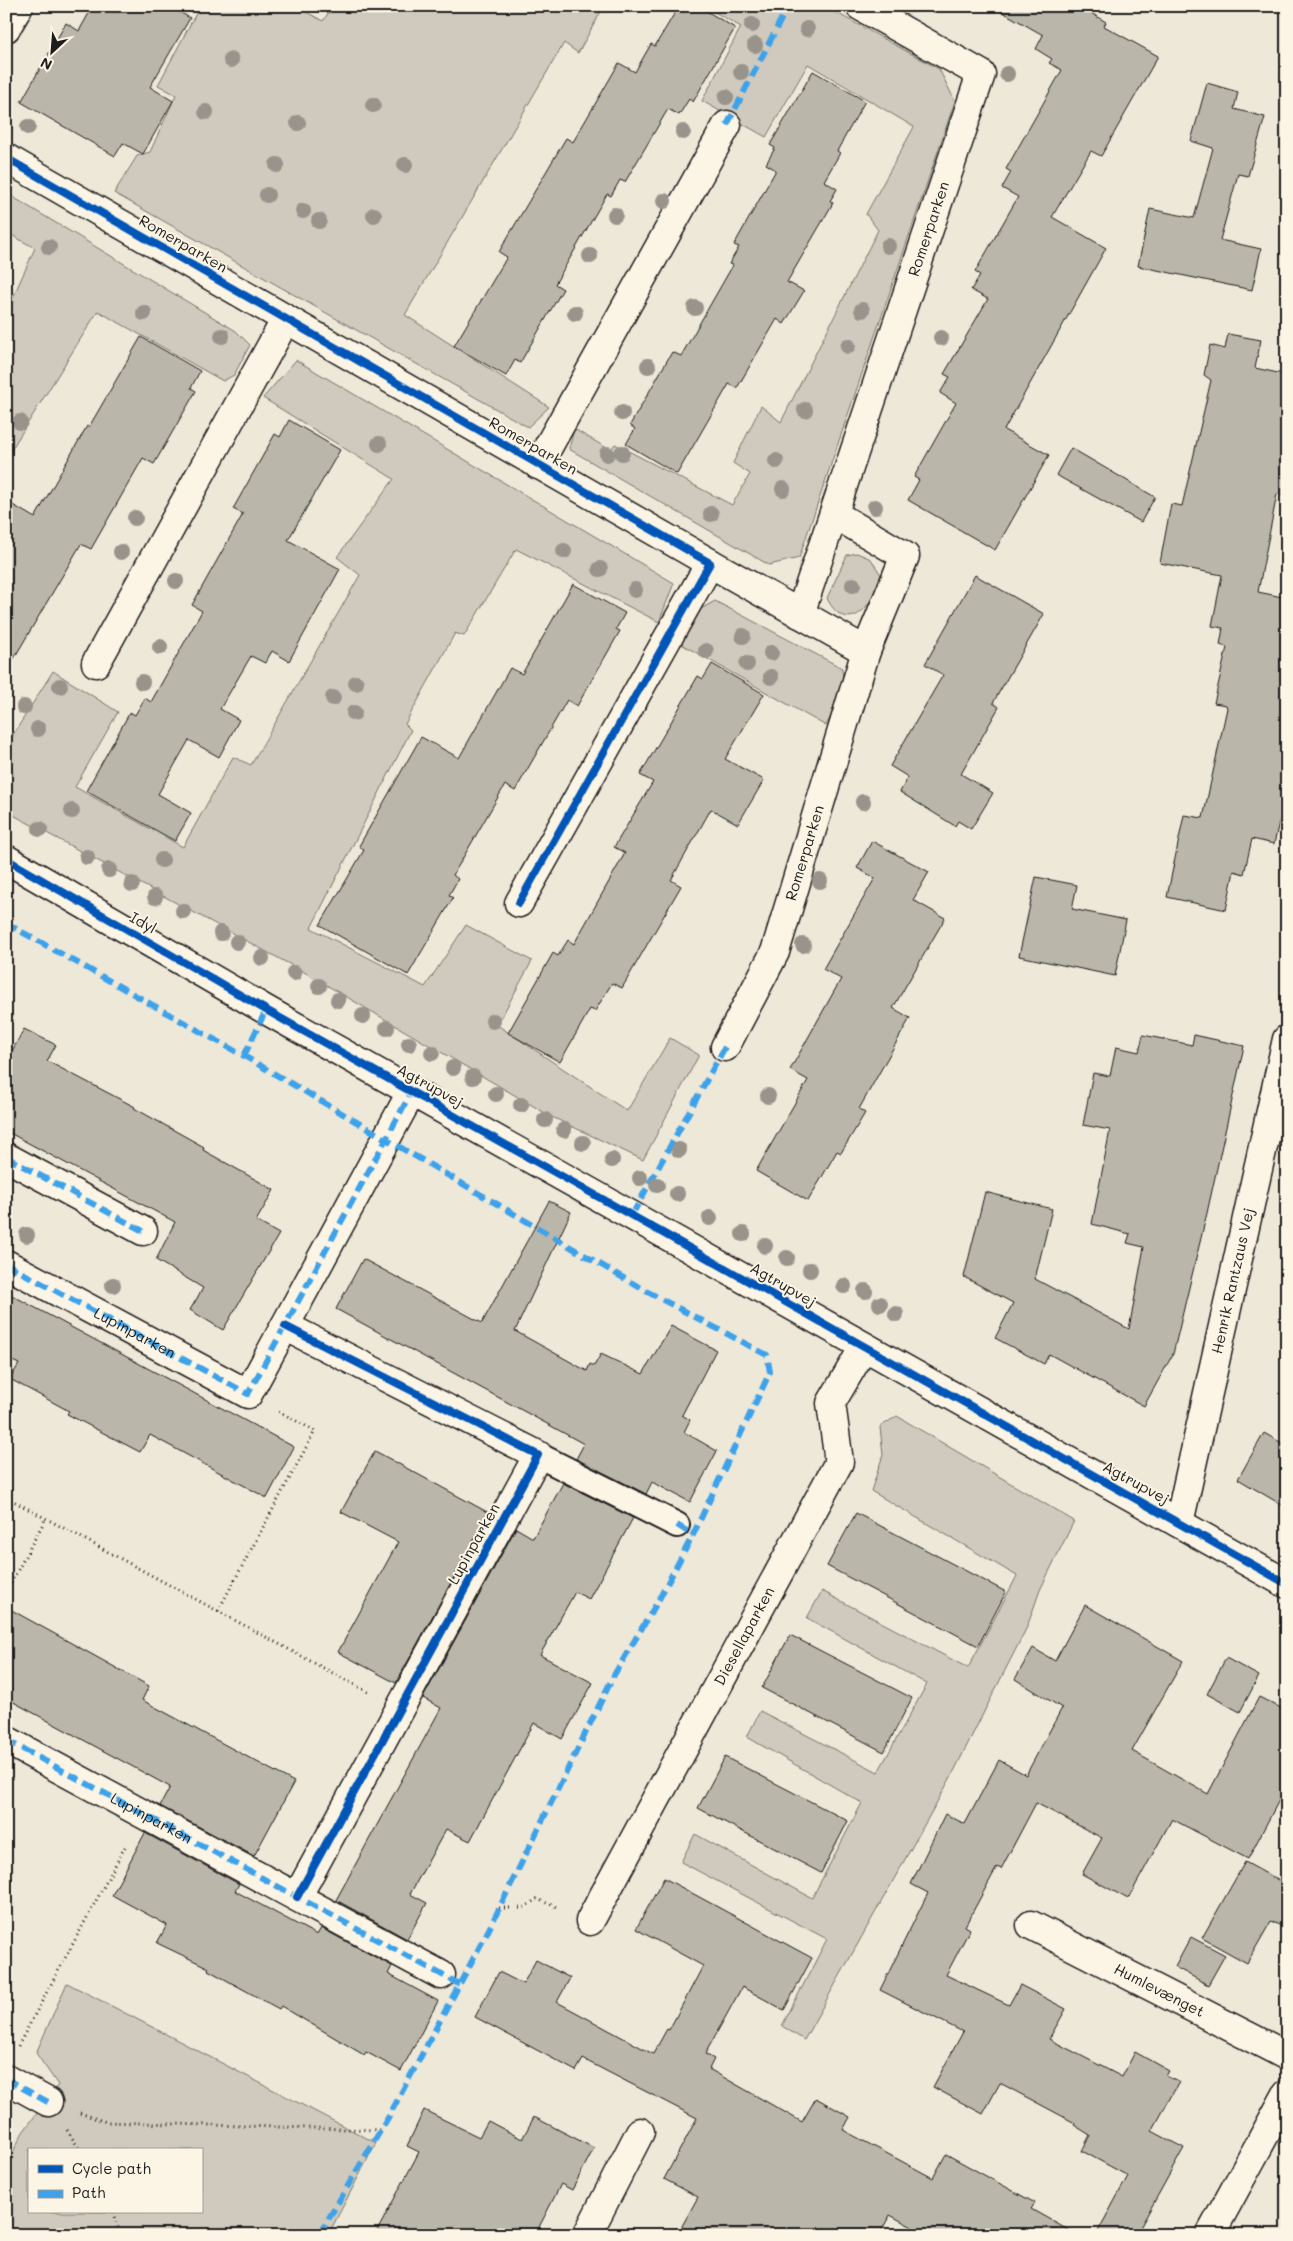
<svg xmlns="http://www.w3.org/2000/svg" width="1293" height="2241" font-family="Mali,sans-serif">
<rect width="100%" height="100%" fill="#eee8d9"/>
<filter id="ink" filterUnits="userSpaceOnUse"><feTurbulence type="fractalNoise" baseFrequency=".02" numOctaves="2"/><feDisplacementMap in="SourceGraphic" scale="10" xChannelSelector="R" yChannelSelector="G"/><feConvolveMatrix kernelMatrix="1 2 1 2 8 2 1 2 1" color-interpolation-filters="sRGB"/></filter>
<g filter="url(#ink)">
<g fill="#cfcabd" stroke="#76736c" fill-rule="evenodd">
<polygon points="200,6 295,6 323,21 333,6 350,13 355,6 604,6 578,53 564,43 405,315 549,407 528,427 114,193 137,156 150,152 176,95 158,85"/>
<polygon points="704,6 824,6 939,69 955,101 799,558 769,565 569,449 574,429 610,450 615,444 732,505 750,474 733,463 761,406 781,422 878,230 866,214 914,127 808,64 766,137 702,101 741,27"/>
<polygon points="6,193 236,331 250,345 234,375 223,381 98,311 6,458 6,313 35,248 6,232"/>
<polygon points="296,360 674,583 659,622 516,549 464,636 455,633 405,724 411,730 311,928 425,987 466,925 532,961 497,1025 627,1111 670,1038 699,1055 643,1160 552,1117 304,972 6,811 6,746 53,671 118,712 75,787 183,847 233,757 251,765 360,575 337,557 394,479 263,398"/>
<path d="M857,553L871,559L881,575C877,584 873,599 866,607C851,625 835,616 827,598L847,555Z"/>
<polygon points="715,601 842,668 844,690 826,726 681,644 697,611"/>
<polygon points="897,1416 1074,1521 1040,1590 1027,1627 951,1777 804,2040 782,2026 827,1939 681,1862 695,1834 812,1898 862,1803 747,1737 760,1711 878,1772 927,1684 807,1618 822,1591 968,1668 1017,1576 871,1491 883,1455 880,1427"/>
<path d="M67,1983L376,2143L328,2235H6V2166L23,2132L58,2085L36,2053ZM29,2150H201V2212H29Z"/>
</g>
<g fill="#bab6aa" stroke="#1c1c1c">
<polygon points="93,6 169,6 190,18 150,87 173,101 143,154 123,143 115,156 21,102 66,23 79,31"/>
<polygon points="679,6 698,6 735,28 693,102 689,99 679,115 668,109 625,182 620,180 611,196 607,194 555,284 563,289 520,363 515,360 506,376 454,346 507,257 499,252 566,138 573,142 619,63 635,72 651,44 655,46"/>
<polygon points="992,6 1079,6 1106,22 1104,26 1158,56 1101,156 1091,151 1052,217 1106,248 1004,430 1049,455 995,550 908,500 919,480 914,477 956,403 940,393 950,377 944,374 988,299 971,290 980,275 975,272 1018,197 1002,188 1011,172 1006,169 1062,70 1049,63 1052,59 1036,49 1043,35"/>
<polygon points="813,71 865,101 837,151 840,153 824,181 837,189 830,201 833,203 787,282 804,291 784,324 777,319 737,388 729,384 677,474 626,444 635,429 630,425 672,352 681,356 733,265 729,264 739,247 734,245 776,170 766,164 775,148 770,145"/>
<polygon points="1207,83 1238,92 1234,109 1265,117 1248,176 1238,174 1220,240 1261,249 1252,290 1138,266 1150,209 1194,218 1213,148 1191,141"/>
<polygon points="1228,334 1261,340 1255,368 1287,375 1287,496 1277,494 1258,592 1287,598 1287,787 1274,844 1252,839 1244,874 1234,871 1226,910 1167,897 1184,815 1203,818 1227,708 1226,705 1214,703 1227,647 1220,645 1223,628 1212,626 1222,575 1160,563 1171,504 1182,506 1211,380 1204,375 1210,345 1225,349"/>
<polygon points="141,337 200,371 191,388 196,391 154,464 143,458 91,549 81,544 6,672 6,501 35,518 87,426 89,427"/>
<polygon points="289,420 340,450 288,540 340,569 289,661 272,651 265,663 251,656 220,709 239,720 219,757 189,740 158,794 191,813 175,841 86,791 130,712 135,715 145,698 151,702 202,611 192,605 243,514 233,509 275,434 280,437"/>
<polygon points="1071,448 1155,497 1141,522 1056,475"/>
<polygon points="975,575 1044,614 993,703 999,707 961,774 993,793 971,829 958,821 955,826 900,792 908,777 890,766 943,675 925,664"/>
<polygon points="573,584 625,613 616,629 620,631 577,706 567,700 515,791 505,785 453,875 458,879 449,895 453,898 408,975 320,925 364,850 359,846 421,737 459,758 510,668 522,674"/>
<polygon points="712,664 764,694 725,759 764,780 738,824 711,809 671,880 681,886 622,988 612,983 595,1011 590,1009 560,1062 508,1033 553,953 558,956 568,940 574,944 625,853 614,847 653,782 640,775 698,676 703,679"/>
<polygon points="872,841 929,872 913,900 945,918 893,1008 910,1018 859,1109 865,1113 841,1153 837,1151 808,1201 756,1171 808,1080 790,1070 841,979 823,969 875,878 857,868"/>
<polygon points="1036,877 1077,885 1072,909 1126,920 1115,976 1019,956"/>
<polygon points="24,1029 56,1045 47,1061 135,1107 134,1108 204,1147 203,1150 274,1190 256,1221 279,1234 223,1330 190,1310 203,1288 156,1260 175,1222 6,1131 6,1062"/>
<polygon points="1143,1035 1192,1045 1194,1035 1244,1046 1207,1213 1173,1354 1144,1406 1049,1354 1044,1364 995,1338 1013,1303 964,1277 985,1192 1052,1209 1035,1279 1129,1329 1144,1247 1127,1243 1130,1234 1092,1224 1110,1130 1083,1125 1093,1073 1110,1076 1116,1047 1139,1052"/>
<polygon points="549,1201 571,1212 515,1331 587,1371 590,1364 594,1366 601,1354 643,1374 671,1326 716,1350 682,1415 690,1420 684,1432 717,1451 690,1502 652,1482 646,1494 576,1459 584,1444 336,1309 363,1259 482,1323"/>
<polygon points="6,1292 294,1447 267,1498 150,1435 140,1452 67,1414 69,1411 10,1379 19,1364 6,1358"/>
<polygon points="1264,1433 1287,1446 1287,1508 1238,1479"/>
<polygon points="375,1451 489,1513 396,1683 338,1652 398,1542 341,1512"/>
<polygon points="563,1483 633,1518 589,1599 575,1592 540,1655 593,1683 562,1739 534,1723 470,1841 446,1829 410,1894 427,1903 407,1939 336,1900 441,1708 423,1698 516,1528 533,1538"/>
<polygon points="856,1513 1006,1592 978,1646 827,1566"/>
<polygon points="1085,1605 1183,1661 1132,1751 1208,1794 1259,1697 1287,1711 1287,1785 1248,1859 1172,1819 1128,1899 1082,1874 1102,1838 1036,1803 1001,1869 997,1867 965,1926 970,1929 946,1975 1009,2005 1020,1985 1066,2009 1049,2039 1122,2077 1135,2052 1169,2071 1166,2076 1179,2082 1152,2131 1184,2148 1136,2235 1096,2235 1128,2176 1082,2151 1090,2135 1074,2125 1075,2123 1000,2083 983,2114 933,2087 963,2032 880,1990 928,1893 911,1884 945,1814 965,1824 999,1760 1026,1775 1062,1708 1015,1679 1033,1648 1055,1661"/>
<polygon points="6,1607 149,1686 142,1700 294,1782 254,1856 160,1806 170,1787 6,1698"/>
<polygon points="790,1635 912,1698 884,1752 762,1688"/>
<polygon points="1226,1658 1259,1676 1240,1712 1207,1694"/>
<polygon points="725,1757 848,1821 821,1873 698,1808"/>
<polygon points="145,1833 239,1884 235,1891 317,1935 321,1928 392,1966 388,1974 438,2001 401,2071 366,2052 364,2055 281,2006 279,2009 208,1970 209,1968 157,1943 167,1925 112,1895"/>
<polygon points="1245,1862 1287,1885 1287,1929 1271,1921 1247,1963 1202,1938"/>
<polygon points="664,1878 812,1958 784,2010 742,1987 705,2054 714,2059 709,2069 802,2122 816,2098 850,2117 843,2130 933,2178 946,2154 1035,2203 1031,2209 1077,2235 927,2235 890,2215 879,2235 677,2235 698,2197 664,2179 697,2118 583,2059 576,2071 475,2017 499,1972 523,1984 536,1960 570,1978 557,2002 653,2054 667,2029 669,2030 703,1966 636,1929"/>
<polygon points="1191,1937 1225,1955 1208,1985 1175,1967"/>
<polygon points="424,2110 479,2137 488,2121 522,2139 534,2117 594,2148 572,2190 561,2184 535,2235 375,2235 419,2152 407,2146"/>
</g>
<g fill="none" stroke-linecap="round" stroke-linejoin="round">
<g stroke="#1c1c1c" stroke-width="28">
<polyline id="service" points="538,1455 677,1525"/>
</g>
<g stroke="#1c1c1c" stroke-width="31">
<g id="minor">
<polyline points="6,28 19,6"/>
<polyline points="6,158 710,563 519,903"/>
<polyline points="538,465 727,125"/>
<polyline points="834,514 905,556 866,651"/>
<polyline points="710,563 866,651 775,952 725,1047"/>
<path id="s1" d="M800,614L981,74L860,6"/>
<polyline points="96,663 286,319"/>
<polyline points="6,1157 143,1231"/>
<path id="s2" d="M6,1264L248,1394L412,1091"/>
<polyline points="285,1326 538,1455 297,1897"/>
<path id="s3" d="M1179,1523L1287,1039"/>
<path id="s4" d="M6,1740L441,1975"/>
<path id="s5" d="M590,1921L839,1462L831,1403L864,1347"/>
<path id="s6" d="M1031,1925L1287,2056"/>
<polyline points="6,2079 48,2102"/>
<polyline points="587,2235 640,2132"/>
<polyline points="1210,2235 1287,2094"/>
</g>
</g>
<g stroke="#1c1c1c" stroke-width="31">
<polyline id="tertiary" points="6,859 266,1010 1287,1584"/>
</g>
<g stroke="#1c1c1c" stroke-width="3" stroke-dasharray="1 4" stroke-linecap="butt">
<polyline points="6,1497 368,1692"/>
<polyline points="6,1592 46,1518"/>
<polyline points="218,1611 315,1431 278,1411"/>
<polyline points="499,1908 523,1908 537,1899 559,1908"/>
<polyline points="18,2046 126,1845"/>
<polyline points="80,2113 106,2122 381,2130"/>
<polyline points="67,2130 80,2150"/>
<polyline points="114,2212 120,2235"/>
</g>
<use href="#service" stroke="#fcf5e5" stroke-width="24"/>
<use href="#minor" stroke="#fcf5e5" stroke-width="28"/>
<use href="#tertiary" stroke="#fcf5e5" stroke-width="28"/>
<g stroke="#3da2ea" stroke-width="6" stroke-dasharray="12 6" stroke-linecap="butt">
<polyline points="727,125 788,6"/>
<polyline points="6,923 244,1056 644,1290 767,1355 770,1372 693,1535 658,1601 614,1675 488,1931 389,2116 319,2235"/>
<polyline points="244,1056 266,1010"/>
<polyline points="6,1157 143,1231"/>
<polyline points="632,1215 725,1047"/>
<polyline points="6,1264 248,1394 412,1091"/>
<polyline points="677,1525 693,1535"/>
<polyline points="6,1740 459,1984"/>
<polyline points="6,2079 48,2102"/>
</g>
<g stroke="#fcf5e5" stroke-width="11">
<g id="cycleway">
<polyline points="6,158 710,563 519,903"/>
<polyline points="6,859 266,1010 1287,1584"/>
<polyline points="285,1326 538,1455 297,1897"/>
</g>
</g>
<use href="#cycleway" stroke="#0057b8" stroke-width="8"/>
</g>
<g fill="#98948b">
<circle cx="752" cy="25" r="8"/>
<circle cx="807" cy="29" r="8"/>
<circle cx="755" cy="45" r="8"/>
<circle cx="231" cy="60" r="8"/>
<circle cx="741" cy="72" r="8"/>
<circle cx="1007" cy="74" r="8"/>
<circle cx="726" cy="97" r="8"/>
<circle cx="373" cy="105" r="8"/>
<circle cx="206" cy="112" r="8"/>
<circle cx="298" cy="123" r="8"/>
<circle cx="28" cy="127" r="8"/>
<circle cx="683" cy="132" r="8"/>
<circle cx="277" cy="165" r="8"/>
<circle cx="405" cy="165" r="8"/>
<circle cx="267" cy="195" r="8"/>
<circle cx="664" cy="201" r="8"/>
<circle cx="303" cy="211" r="8"/>
<circle cx="374" cy="215" r="8"/>
<circle cx="615" cy="215" r="8"/>
<circle cx="319" cy="221" r="8"/>
<circle cx="888" cy="246" r="8"/>
<circle cx="49" cy="247" r="8"/>
<circle cx="590" cy="256" r="8"/>
<circle cx="695" cy="308" r="8"/>
<circle cx="862" cy="310" r="8"/>
<circle cx="144" cy="313" r="8"/>
<circle cx="575" cy="313" r="8"/>
<circle cx="222" cy="336" r="8"/>
<circle cx="941" cy="338" r="8"/>
<circle cx="848" cy="346" r="8"/>
<circle cx="648" cy="366" r="8"/>
<circle cx="805" cy="410" r="8"/>
<circle cx="622" cy="413" r="8"/>
<circle cx="20" cy="422" r="8"/>
<circle cx="379" cy="444" r="8"/>
<circle cx="622" cy="453" r="8"/>
<circle cx="607" cy="454" r="8"/>
<circle cx="776" cy="461" r="8"/>
<circle cx="783" cy="489" r="8"/>
<circle cx="875" cy="507" r="8"/>
<circle cx="711" cy="514" r="8"/>
<circle cx="135" cy="518" r="8"/>
<circle cx="564" cy="551" r="8"/>
<circle cx="121" cy="552" r="8"/>
<circle cx="600" cy="569" r="8"/>
<circle cx="176" cy="581" r="8"/>
<circle cx="853" cy="585" r="8"/>
<circle cx="635" cy="590" r="8"/>
<circle cx="743" cy="636" r="8"/>
<circle cx="160" cy="647" r="8"/>
<circle cx="706" cy="651" r="8"/>
<circle cx="771" cy="653" r="8"/>
<circle cx="747" cy="664" r="8"/>
<circle cx="771" cy="677" r="8"/>
<circle cx="142" cy="682" r="8"/>
<circle cx="356" cy="683" r="8"/>
<circle cx="60" cy="686" r="8"/>
<circle cx="333" cy="698" r="8"/>
<circle cx="24" cy="707" r="8"/>
<circle cx="354" cy="713" r="8"/>
<circle cx="38" cy="729" r="8"/>
<circle cx="863" cy="802" r="8"/>
<circle cx="72" cy="811" r="8"/>
<circle cx="40" cy="829" r="8"/>
<circle cx="87" cy="857" r="8"/>
<circle cx="162" cy="860" r="8"/>
<circle cx="109" cy="870" r="8"/>
<circle cx="820" cy="881" r="8"/>
<circle cx="132" cy="884" r="8"/>
<circle cx="155" cy="897" r="8"/>
<circle cx="183" cy="911" r="8"/>
<circle cx="221" cy="933" r="8"/>
<circle cx="237" cy="942" r="8"/>
<circle cx="803" cy="945" r="8"/>
<circle cx="262" cy="958" r="8"/>
<circle cx="294" cy="973" r="8"/>
<circle cx="319" cy="986" r="8"/>
<circle cx="338" cy="1000" r="8"/>
<circle cx="363" cy="1016" r="8"/>
<circle cx="493" cy="1021" r="8"/>
<circle cx="387" cy="1028" r="8"/>
<circle cx="409" cy="1044" r="8"/>
<circle cx="432" cy="1053" r="8"/>
<circle cx="453" cy="1068" r="8"/>
<circle cx="473" cy="1077" r="8"/>
<circle cx="496" cy="1094" r="8"/>
<circle cx="768" cy="1096" r="8"/>
<circle cx="521" cy="1105" r="8"/>
<circle cx="545" cy="1120" r="8"/>
<circle cx="564" cy="1130" r="8"/>
<circle cx="583" cy="1143" r="8"/>
<circle cx="679" cy="1150" r="8"/>
<circle cx="612" cy="1160" r="8"/>
<circle cx="640" cy="1178" r="8"/>
<circle cx="657" cy="1185" r="8"/>
<circle cx="677" cy="1194" r="8"/>
<circle cx="710" cy="1218" r="8"/>
<circle cx="743" cy="1234" r="8"/>
<circle cx="27" cy="1235" r="8"/>
<circle cx="765" cy="1246" r="8"/>
<circle cx="787" cy="1258" r="8"/>
<circle cx="810" cy="1270" r="8"/>
<circle cx="113" cy="1285" r="8"/>
<circle cx="844" cy="1286" r="8"/>
<circle cx="865" cy="1291" r="8"/>
<circle cx="880" cy="1304" r="8"/>
<circle cx="896" cy="1314" r="8"/>
</g>
</g>
<g text-anchor="middle" stroke-width="4" stroke-linejoin="round" paint-order="stroke">
<g font-size="15" fill="#1c1c1c" stroke="#fcf5e5">
<text dy="5" stroke="none"><textPath href="#s1" startOffset="406">Romerparken</textPath></text>
<text transform="translate(183 244) rotate(30)" y="5">Romerparken</text>
<text transform="translate(533 446) rotate(30)" y="5">Romerparken</text>
<text transform="translate(805 853) rotate(-73)" y="5">Romerparken</text>
<text transform="translate(143 923) rotate(30)" y="5">Idyl</text>
<text transform="translate(430 1086) rotate(29)" y="5">Agtrupvej</text>
<text dy="5" stroke="none"><textPath href="#s3" startOffset="248">Henrik Rantzaus Vej</textPath></text>
<text transform="translate(783 1285) rotate(30)" y="5">Agtrupvej</text>
<text dy="5" stroke="none"><textPath href="#s2" startOffset="146">Lupinparken</textPath></text>
<text transform="translate(1136 1483) rotate(29)" y="5">Agtrupvej</text>
<text transform="translate(474 1544) rotate(-61)" y="5">Lupinparken</text>
<text dy="5" stroke="none"><textPath href="#s5" startOffset="324">Diesellaparken</textPath></text>
<text dy="5" stroke="none"><textPath href="#s4" startOffset="165">Lupinparken</textPath></text>
<text dy="5" stroke="none"><textPath href="#s6" startOffset="144">Humlevænget</textPath></text>
</g>
</g>
<rect width="1293" height="2241" fill="none" stroke="#fcf5e5" stroke-width="25"/>
<rect x="12" y="12" width="1268" height="2216" fill="none" stroke="#1c1c1c" stroke-width="2" filter="url(#ink)"/>
<rect x="28" y="2148" width="175" height="65" fill="#fcf5e5" stroke="#a29e95"/>
<rect x="38" y="2165" width="25" height="8" fill="#0057b8" stroke="#a29e95"/>
<text x="72" y="2174" font-size="15" fill="#1c1c1c">Cycle path</text>
<rect x="38" y="2190" width="25" height="8" fill="#3da2ea" stroke="#a29e95"/>
<text x="72" y="2198" font-size="15" fill="#1c1c1c">Path</text>
<g transform="translate(52 52) rotate(206)" stroke="#fcf5e5" stroke-width="4" paint-order="stroke">
<path d="M0-4L9 19L0 12L-9 19Z" fill="#1c1c1c"/>
<text y="-8" font-size="14" font-weight="bold" text-anchor="middle" fill="#1c1c1c">N</text>
</g>
</svg>
